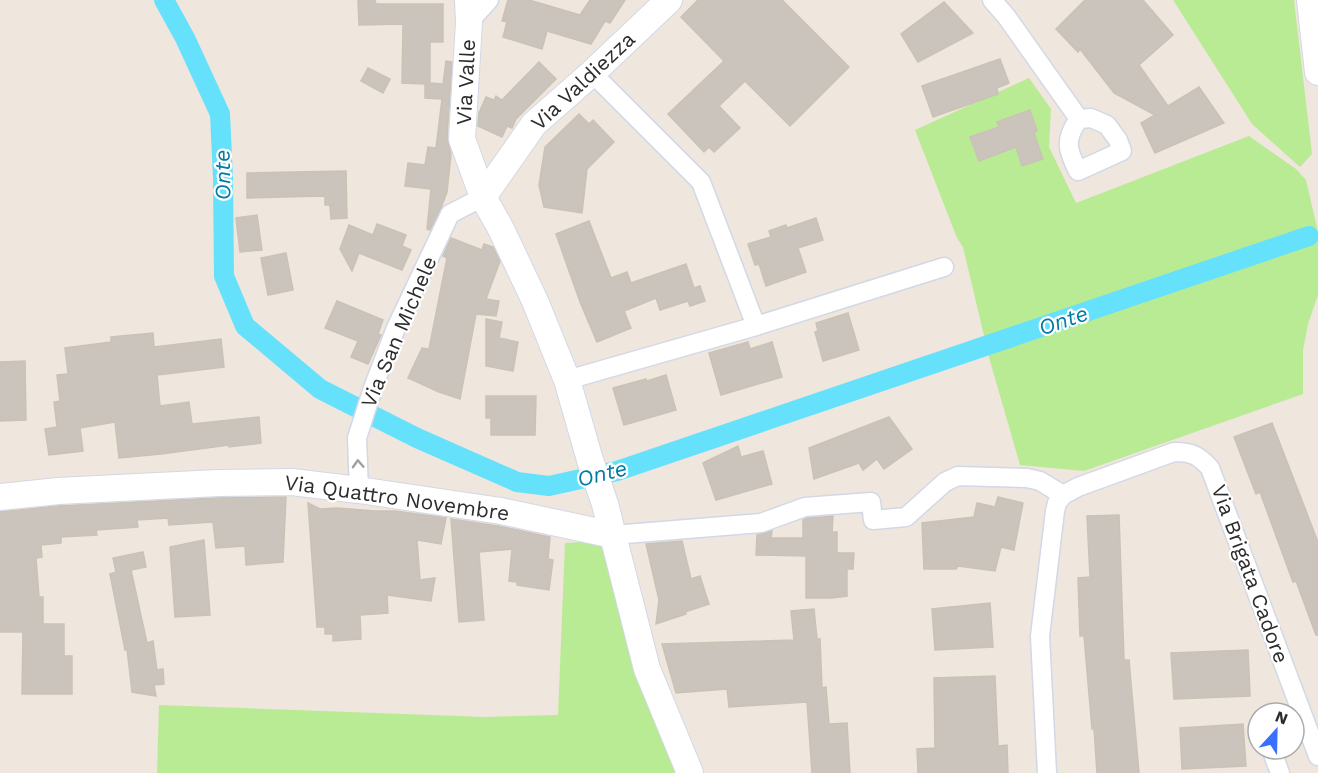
<svg xmlns="http://www.w3.org/2000/svg" width="1318" height="773" font-family="'Work Sans',sans-serif">
<rect width="100%" height="100%" fill="#efe6dd"/>
<g fill="#b9eb94">
<polygon points="1173,0 1294,0 1312,154 1300,167 1252,124"/>
<polygon points="1029,78 1051,109 1049,147 1076,203 1249,136 1296,169 1306,180 1318,232 1318,295 1308,324 1303,350 1303,394 1084,471 1020,465 990,361 963,247 957,238 915,130"/>
<polygon points="601,541 678,773 157,773 159,705 485,717 558,715 565,543"/>
</g>
<g fill="none" stroke-linecap="round" stroke-linejoin="round">
<polyline stroke="#66e1fc" stroke-width="20" points="164,0 185,38 220,114 223,178 224,276 245,326 320,389 417,438 517,482 549,486 617,471 1309,236"/>
</g>
<g fill="#cac4bc" stroke="#cbc2b6" stroke-width="1.5">
<polygon points="358,0 375,0 376,4 443,4 443,42 430,42 430,83 443,84 446,61 452,62 447,138 451,154 447,192 441,208 430,230 427,229 431,189 405,186 408,163 425,165 428,147 436,148 442,99 425,98 425,84 402,83 403,24 359,25"/>
<polygon points="508,0 529,0 580,15 590,0 625,0 610,23 605,21 591,44 547,31 542,49 503,37 507,22 502,21"/>
<polygon points="698,0 782,0 849,67 790,126 745,81 719,106 740,128 714,152 709,147 704,152 668,114 724,61 681,17"/>
<polygon points="1085,0 1143,0 1173,35 1139,65 1168,106 1199,87 1224,123 1155,153 1141,123 1155,115 1114,93 1080,49 1078,52 1056,29"/>
<polygon points="944,2 973,33 918,62 901,34"/>
<polygon points="1000,59 1009,83 997,88 998,94 933,117 922,86"/>
<polygon points="539,62 556,79 516,119 512,128 507,126 502,137 478,126 479,113 486,97 494,100 496,96 502,100"/>
<polygon points="368,68 390,79 383,93 361,81"/>
<polygon points="1030,110 1037,131 1034,133 1043,159 1022,166 1016,147 979,161 970,137 999,127 997,122"/>
<polygon points="579,114 589,124 593,120 614,142 587,169 582,213 544,207 539,185 545,147"/>
<polygon points="346,171 347,218 331,219 330,205 325,205 325,196 247,198 247,173"/>
<polygon points="257,215 262,250 240,252 236,218"/>
<polygon points="816,218 823,240 798,248 806,272 766,286 759,264 755,265 748,244 771,237 769,231 786,225 787,228"/>
<polygon points="589,221 611,278 627,272 631,283 686,264 694,288 700,286 705,301 690,306 688,301 660,310 656,298 624,311 631,328 597,342 580,302 556,234"/>
<polygon points="377,224 406,235 402,246 411,250 402,270 359,253 352,271 340,249 349,225 373,235"/>
<polygon points="451,238 482,250 484,244 493,247 500,261 486,299 499,301 496,316 476,314 460,399 439,392 408,378 422,348 429,349 447,258 443,256"/>
<polygon points="286,253 293,290 268,295 261,258"/>
<polygon points="337,301 383,320 378,334 381,335 368,364 351,357 358,341 325,328"/>
<polygon points="848,313 859,350 823,361 815,332 818,331 816,323"/>
<polygon points="486,319 502,322 499,338 518,342 513,371 486,366"/>
<polygon points="153,333 154,347 221,339 224,367 157,375 160,406 189,402 192,424 259,417 261,443 229,447 229,445 161,454 119,458 115,422 80,428 83,451 49,455 45,429 57,427 54,402 60,401 57,375 68,374 65,348 111,342 111,337"/>
<polygon points="748,342 750,349 772,342 782,377 721,395 709,353"/>
<polygon points="25,361 26,420 0,421 0,362"/>
<polygon points="666,375 676,410 624,425 613,388 646,379 647,381"/>
<polygon points="486,396 536,396 535,435 491,435 491,418 486,418"/>
<polygon points="889,417 912,449 884,469 877,459 863,470 859,463 814,479 809,448"/>
<polygon points="1272,423 1318,542 1318,635 1316,635 1296,581 1293,582 1260,492 1256,494 1234,437"/>
<polygon points="738,446 741,457 763,451 772,484 716,500 703,463"/>
<polygon points="286,497 283,562 246,565 245,546 216,548 213,522 169,525 168,518 137,520 138,527 96,530 97,535 61,537 61,543 41,545 42,557 36,558 39,597 43,597 43,624 64,624 64,656 72,656 72,694 22,694 23,632 0,632 0,512 59,506 218,498"/>
<polygon points="998,497 1023,503 1014,550 1001,547 995,571 958,566 956,569 924,569 922,523 974,517 977,503 995,507"/>
<polygon points="308,503 320,509 337,508 375,511 395,511 446,518 441,544 417,540 420,580 435,578 431,601 387,595 388,613 360,615 361,639 333,641 333,634 325,634 325,627 317,627"/>
<polygon points="1119,515 1124,660 1129,660 1139,773 1097,773 1094,728 1092,729 1084,636 1080,636 1078,578 1090,577 1087,516"/>
<polygon points="833,516 832,532 837,532 837,553 854,553 853,569 847,569 847,596 832,598 806,598 806,556 756,555 757,535 772,531 771,538 803,538 803,520 807,518"/>
<polygon points="451,519 498,526 550,537 548,559 553,560 549,590 517,585 517,582 509,581 512,549 479,552 484,620 459,622"/>
<polygon points="204,540 210,615 175,617 170,547"/>
<polygon points="682,541 691,579 700,576 709,604 685,612 686,614 656,624 659,600 646,544"/>
<polygon points="143,552 146,567 131,570 147,643 153,641 157,670 163,669 164,684 154,685 156,696 132,692 127,649 125,650 110,574 116,572 113,558"/>
<polygon points="990,603 993,647 935,650 932,609"/>
<polygon points="814,609 817,639 820,639 822,688 826,687 829,724 847,723 850,773 812,773 807,702 729,707 727,689 676,693 662,644 794,640 791,611"/>
<polygon points="1248,650 1250,696 1174,699 1171,653"/>
<polygon points="995,676 998,746 1007,745 1008,773 918,773 917,749 935,748 934,678"/>
<polygon points="1243,724 1246,766 1182,769 1180,728"/>
</g>
<g fill="none" stroke-linecap="round" stroke-linejoin="round">
<g stroke="#d2d8e6" stroke-width="21">
<g id="street">
<polyline points="992,0 1006,16 1079,119"/>
<polyline points="469,22 489,0"/>
<polyline points="592,73 701,182 756,326"/>
<path d="M1091,118L1107,125L1118,140L1122,151L1078,171C1067,150 1064,139 1079,119Z"/>
<polyline points="567,380 756,326 944,267"/>
<polyline points="359,490 357,438 373,388 396,328 450,214 483,197"/>
<polyline points="613,535 761,523 805,507 871,502 873,520 906,517 945,482 958,476 1027,478 1040,481 1063,495"/>
<polyline points="1271,749 1280,773"/>
<path d="M1047,773L1040,636L1055,511L1057,503L1063,495L1078,487L1174,452C1192,452 1198,455 1210,468L1318,756"/>
</g>
</g>
<g stroke="#d2d8e6" stroke-width="28">
<g id="secondary">
<polyline points="468,0 469,22 462,139 483,197 501,229 535,301 567,380 590,460 605,504 647,669 690,773"/>
<polyline points="1310,0 1318,72"/>
<polyline points="483,197 534,124 592,73 669,0"/>
<polyline points="0,497 58,491 218,483 292,482 359,490 501,511 613,535"/>
</g>
</g>
<use href="#street" stroke="#fff" stroke-width="18"/>
<use href="#secondary" stroke="#fff" stroke-width="26"/>
</g>
<defs><path id="oneway-chevron" d="M-2-3.5L2.5 0L-2 3.5" fill="none" stroke-width="1.6" stroke-linecap="round" stroke-linejoin="round" transform="scale(1.5)"/></defs>
<use stroke="#a0a0a0" href="#oneway-chevron" transform="translate(358 464) rotate(-93)"/>
<g text-anchor="middle" stroke-width="4.5" stroke-linejoin="round" paint-order="stroke">
<g font-size="21" fill="#2c2c2c" stroke="#fff">
<text transform="translate(583 81) rotate(-43)" y="7">Via Valdiezza</text>
<text transform="translate(466 82) rotate(-87)" y="7">Via Valle</text>
<text transform="translate(399 332) rotate(-67)" y="7">Via San Michele</text>
<text transform="translate(397 498) rotate(8)" y="7">Via Quattro Novembre</text>
<text transform="translate(1250 574) rotate(70)" y="7">Via Brigata Cadore</text>
</g>
<g font-size="22" font-style="italic" fill="#017aa4" stroke="#fff">
<text transform="translate(222 175) rotate(-91)" y="8">Onte</text>
<text transform="translate(1063 320) rotate(-19)" y="8">Onte</text>
<text transform="translate(602 473) rotate(-14)" y="8">Onte</text>
</g>
</g>
<g transform="translate(1276 731) rotate(22)"><circle r="28" fill="#ffffff" stroke="#ababab" stroke-width="1.5"/>
<path d="M0-4.5L10 22L0 15L-10 22Z" fill="#3a70ff"/>
<text y="-9" font-size="16" font-weight="bold" text-anchor="middle" fill="#2c2c2c">N</text>
</g>
</svg>
